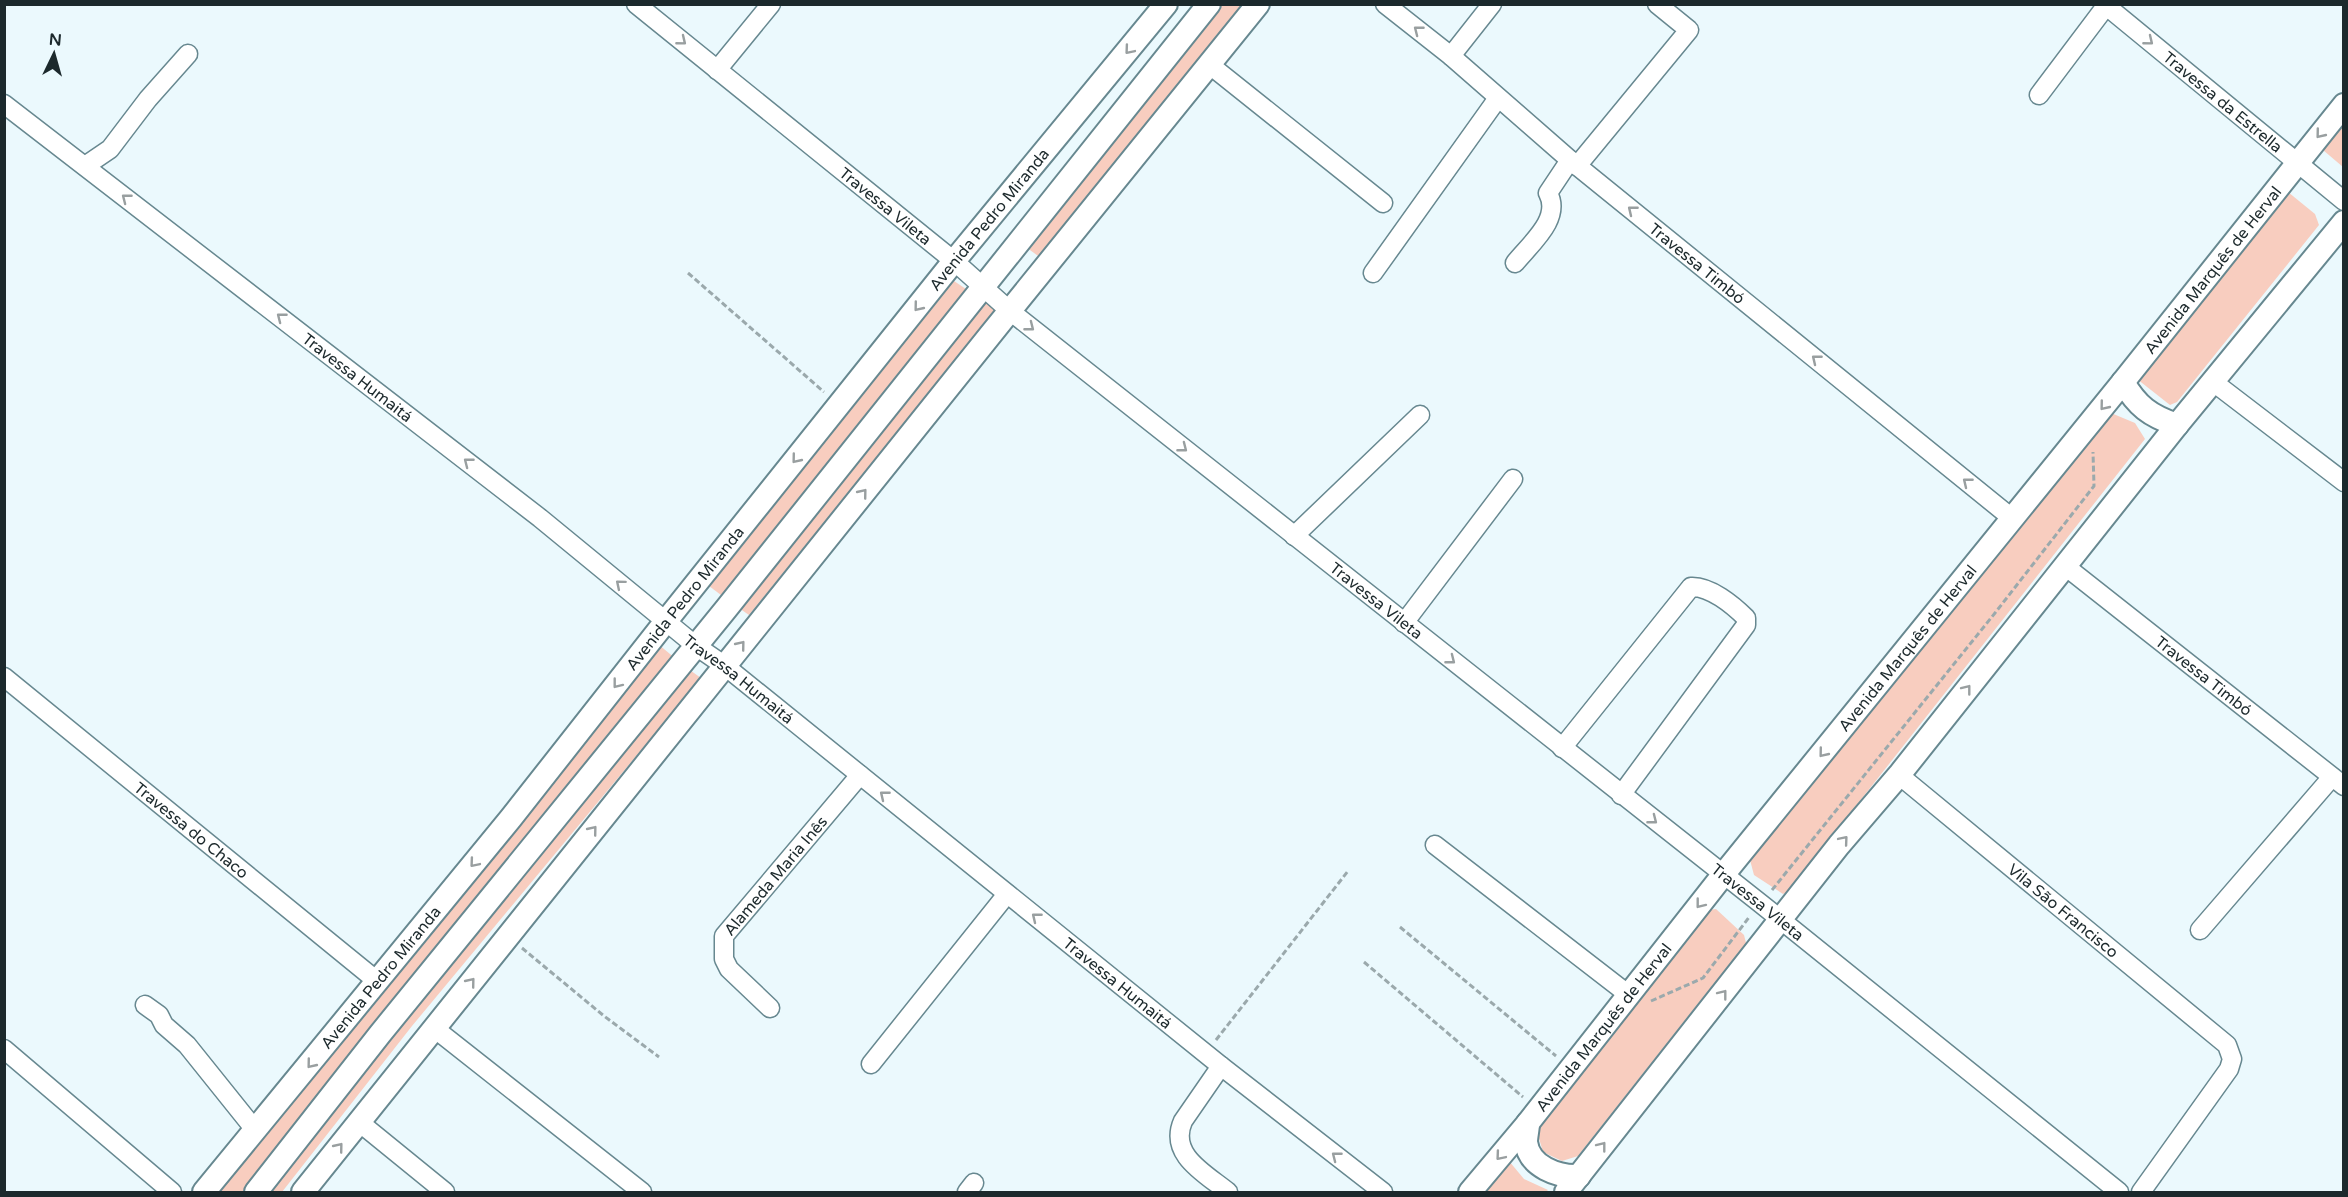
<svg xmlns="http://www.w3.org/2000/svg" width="2348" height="1197" font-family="'Varela Round',sans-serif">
<rect width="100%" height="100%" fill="#ebf9fd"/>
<g fill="#f8cdbf">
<polygon points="1217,5 1244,5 1041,258 1023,245"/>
<polygon points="2343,116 2343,167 2323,150 2322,143"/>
<polygon points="2288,192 2315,214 2319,225 2177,402 2170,405 2137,379"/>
<polygon points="948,277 969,291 725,598 705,583"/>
<polygon points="982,297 996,310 749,615 736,606"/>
<polygon points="2111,413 2135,423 2145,439 1789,891 1783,894 1754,875 1750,860"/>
<polygon points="658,644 676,659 471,908 242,1192 216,1192"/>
<polygon points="687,668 701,678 412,1026 282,1192 260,1192"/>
<polygon points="1716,909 1744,935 1746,943 1578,1156 1562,1161 1543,1152 1536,1128 1709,910"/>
<polygon points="1509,1161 1524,1179 1548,1190 1546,1192 1482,1192"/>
</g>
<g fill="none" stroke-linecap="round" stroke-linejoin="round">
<g stroke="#678890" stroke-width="21">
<g id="minor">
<path id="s1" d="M636,4L954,261L1010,311L1760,903L2119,1192"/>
<path id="s2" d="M1385,4L1451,56L1570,160L2013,519"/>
<path id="s3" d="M2104,4L2344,201"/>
<polyline points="1451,56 1492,4"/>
<polyline points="1210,65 1383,203"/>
<polyline points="717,70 771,4"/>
<polyline points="2039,95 2106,6"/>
<path id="s4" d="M4,104L540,518L696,646L725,666L1221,1066L1383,1192"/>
<polyline points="85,166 110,149 148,99 188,54"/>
<polyline points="1577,166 1689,30 1657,4"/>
<path d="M1515,263C1530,244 1562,219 1548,193L1570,160"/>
<polyline points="1373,273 1498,98"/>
<polyline points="2212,381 2344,482"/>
<polyline points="1294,536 1420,415"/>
<path id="s5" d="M2065,566L2344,786"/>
<polyline points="1404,623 1513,479"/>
<path id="s6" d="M4,677L377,981"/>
<path d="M1562,748L1691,587C1710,586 1733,605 1746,618V625L1621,795"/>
<path id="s7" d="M1899,775L2227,1045L2232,1059L2229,1069L2141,1192"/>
<polyline points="1435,845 1629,995"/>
<polyline points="2200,930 2332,777"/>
<polyline points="145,1005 159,1015 164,1025 187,1045 256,1131"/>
<path id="s8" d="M770,1008L729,969L724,959V936L860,775"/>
<polyline points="434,1028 642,1192"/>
<polyline points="4,1049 172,1192"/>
<polyline points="871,1064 1007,894"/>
<path d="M1221,1066L1183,1121C1168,1155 1206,1174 1228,1192"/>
<polyline points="359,1122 445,1192"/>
<polyline points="967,1192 974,1183"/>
</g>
</g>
<g stroke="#678890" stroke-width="26">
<g id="major">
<path d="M2123,382C2137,406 2150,416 2177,425"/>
<path d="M1528,1123C1528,1129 1526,1136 1526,1142C1529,1167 1558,1177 1579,1176"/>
<path id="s9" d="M204,1192L511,818L666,621L954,261L1166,4"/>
<polyline points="256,1192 380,1034 726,609 1209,4"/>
<polyline points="303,1192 991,334 1258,4"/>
<path id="s10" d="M1470,1192L1528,1123L1723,875L2123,382L2344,105"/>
<polyline points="1566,1192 1839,845 1899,775 2177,425 2344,222"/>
</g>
</g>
<g stroke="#9ba9ac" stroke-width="3" stroke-dasharray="6 3" stroke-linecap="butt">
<polyline points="688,273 824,392"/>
<polyline points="1772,890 1995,613 2094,486 2093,452"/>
<polyline points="1400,927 1556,1056"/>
<polyline points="522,948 604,1016 659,1057"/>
<polyline points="1364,962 1523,1097"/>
<polyline points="1651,1001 1703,978 1750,916"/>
<polyline points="1216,1040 1348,871"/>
</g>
<use href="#minor" stroke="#fff" stroke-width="18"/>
<use href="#major" stroke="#fff" stroke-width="22"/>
</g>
<defs><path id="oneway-chevron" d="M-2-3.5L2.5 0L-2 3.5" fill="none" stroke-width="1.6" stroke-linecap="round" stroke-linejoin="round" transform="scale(1.5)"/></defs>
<g stroke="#999fa0">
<use href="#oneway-chevron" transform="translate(1418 30) rotate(-142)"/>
<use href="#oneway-chevron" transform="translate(682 41) rotate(39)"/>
<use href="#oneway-chevron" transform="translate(2149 41) rotate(39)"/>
<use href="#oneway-chevron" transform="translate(1129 50) rotate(130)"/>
<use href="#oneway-chevron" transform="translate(2320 134) rotate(129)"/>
<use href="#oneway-chevron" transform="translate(126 198) rotate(-142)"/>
<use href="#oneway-chevron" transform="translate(1632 210) rotate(-141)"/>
<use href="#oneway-chevron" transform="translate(918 307) rotate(129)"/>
<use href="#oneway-chevron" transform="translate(281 317) rotate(-142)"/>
<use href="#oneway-chevron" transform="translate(1030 327) rotate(38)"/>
<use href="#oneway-chevron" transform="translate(1816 359) rotate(-141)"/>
<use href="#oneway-chevron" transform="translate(2104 406) rotate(129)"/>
<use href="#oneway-chevron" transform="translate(1183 448) rotate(38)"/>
<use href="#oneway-chevron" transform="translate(796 459) rotate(129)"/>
<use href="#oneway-chevron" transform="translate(468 462) rotate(-142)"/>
<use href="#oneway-chevron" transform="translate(1967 482) rotate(-141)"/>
<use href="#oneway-chevron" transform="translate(863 493) rotate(-51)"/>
<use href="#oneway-chevron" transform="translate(620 584) rotate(-140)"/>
<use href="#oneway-chevron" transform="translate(741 645) rotate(-51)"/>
<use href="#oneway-chevron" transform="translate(1451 660) rotate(38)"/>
<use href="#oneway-chevron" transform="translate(617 684) rotate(128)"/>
<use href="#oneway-chevron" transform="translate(1967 689) rotate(-52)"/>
<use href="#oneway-chevron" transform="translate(1823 753) rotate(129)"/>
<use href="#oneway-chevron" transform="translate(884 795) rotate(-141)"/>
<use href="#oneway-chevron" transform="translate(1653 820) rotate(38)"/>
<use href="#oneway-chevron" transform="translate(593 830) rotate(-51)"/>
<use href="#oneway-chevron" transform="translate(1844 840) rotate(-50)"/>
<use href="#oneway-chevron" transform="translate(474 863) rotate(130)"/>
<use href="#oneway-chevron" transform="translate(1700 904) rotate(128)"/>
<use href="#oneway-chevron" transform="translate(1036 917) rotate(-141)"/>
<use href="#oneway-chevron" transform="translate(471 982) rotate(-51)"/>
<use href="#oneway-chevron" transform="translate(1723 994) rotate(-52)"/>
<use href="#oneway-chevron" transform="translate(311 1064) rotate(129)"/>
<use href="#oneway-chevron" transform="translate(1602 1146) rotate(-52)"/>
<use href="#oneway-chevron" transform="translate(339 1147) rotate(-51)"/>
<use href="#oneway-chevron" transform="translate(1336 1156) rotate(-142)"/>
<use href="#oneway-chevron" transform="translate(1500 1156) rotate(130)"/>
</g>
<g text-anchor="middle" stroke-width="4.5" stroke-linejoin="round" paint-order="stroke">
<g font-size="16" fill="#1c292c" stroke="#ebf9fd">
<text dy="6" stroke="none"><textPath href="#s3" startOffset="154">Travessa da Estrella</textPath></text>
<text dy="6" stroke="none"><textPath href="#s1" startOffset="321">Travessa Vileta</textPath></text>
<text dy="6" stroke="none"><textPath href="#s9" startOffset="1250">Avenida Pedro Miranda</textPath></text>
<text dy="6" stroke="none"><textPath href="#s2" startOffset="406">Travessa Timbó</textPath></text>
<text dy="6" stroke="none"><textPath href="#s10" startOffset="1184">Avenida Marquês de Herval</textPath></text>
<text dy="6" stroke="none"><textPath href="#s4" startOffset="447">Travessa Humaitá</textPath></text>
<text dy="6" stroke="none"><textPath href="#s9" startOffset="764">Avenida Pedro Miranda</textPath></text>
<text dy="6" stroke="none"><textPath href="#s1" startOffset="951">Travessa Vileta</textPath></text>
<text dy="6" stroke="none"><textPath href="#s10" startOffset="698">Avenida Marquês de Herval</textPath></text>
<text dy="6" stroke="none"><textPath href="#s5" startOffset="177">Travessa Timbó</textPath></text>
<text dy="6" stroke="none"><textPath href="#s4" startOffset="933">Travessa Humaitá</textPath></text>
<text dy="6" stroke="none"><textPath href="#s6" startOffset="242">Travessa do Chaco</textPath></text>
<text dy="6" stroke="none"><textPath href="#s8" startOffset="170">Alameda Maria Inês</textPath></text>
<text dy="6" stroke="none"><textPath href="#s1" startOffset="1437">Travessa Vileta</textPath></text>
<text dy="6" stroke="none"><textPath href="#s7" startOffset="213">Vila São Francisco</textPath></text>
<text dy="6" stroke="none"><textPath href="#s9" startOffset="278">Avenida Pedro Miranda</textPath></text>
<text dy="6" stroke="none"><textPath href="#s4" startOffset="1419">Travessa Humaitá</textPath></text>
<text dy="6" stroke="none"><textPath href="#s10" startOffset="212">Avenida Marquês de Herval</textPath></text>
</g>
</g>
<rect width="2348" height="1197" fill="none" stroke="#1c292c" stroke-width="12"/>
<g transform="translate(54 54) rotate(5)" stroke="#ebf9fd" stroke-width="4.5" paint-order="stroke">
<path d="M0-4.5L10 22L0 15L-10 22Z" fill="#1c292c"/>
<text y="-9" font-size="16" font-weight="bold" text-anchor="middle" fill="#1c292c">N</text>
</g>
</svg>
